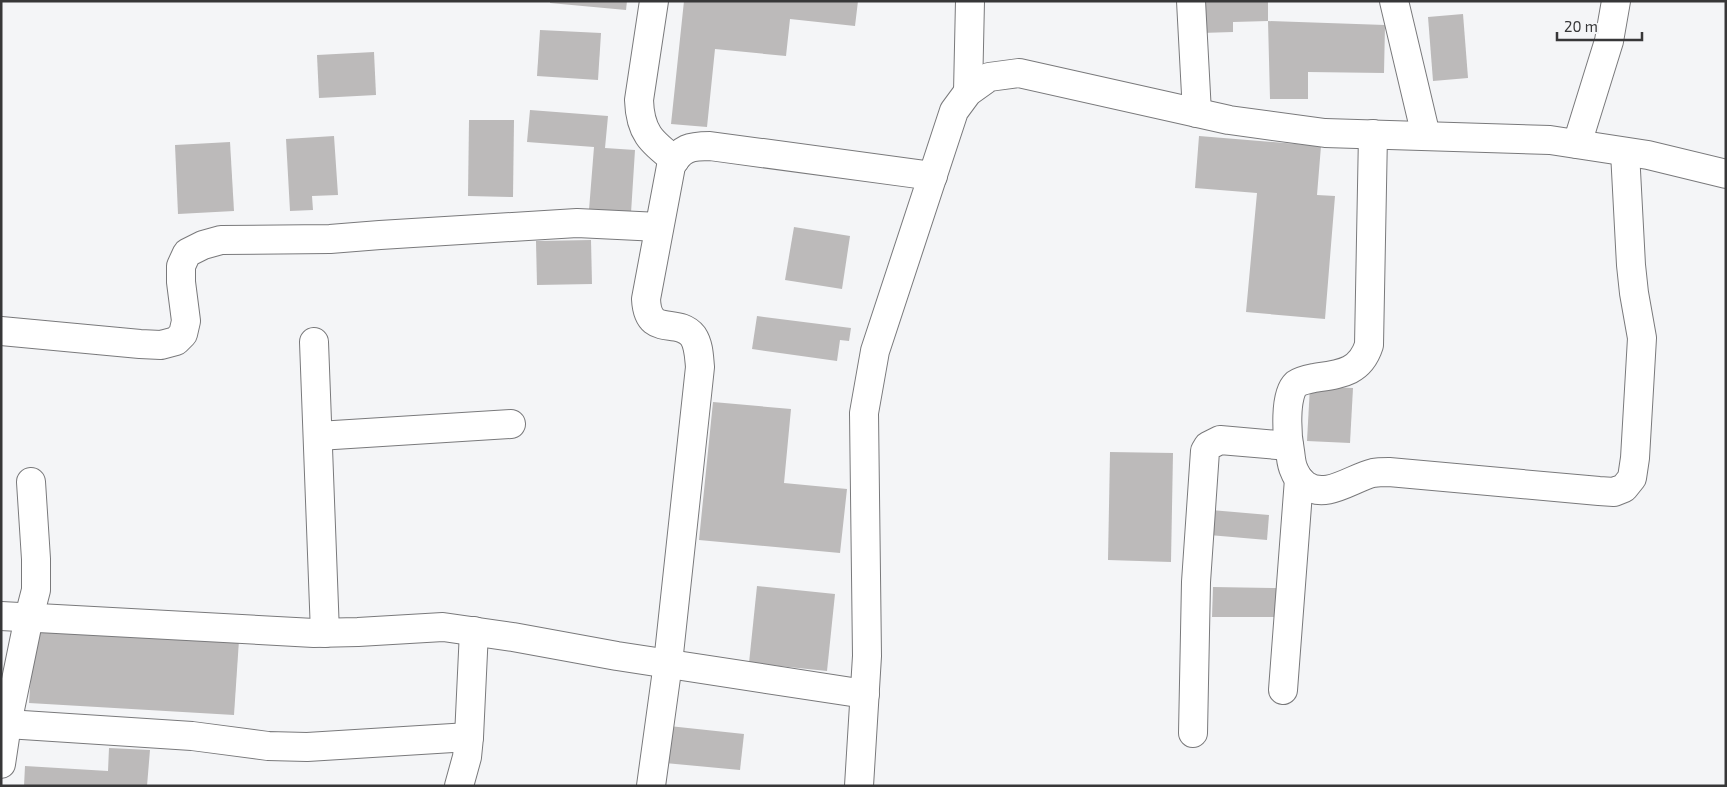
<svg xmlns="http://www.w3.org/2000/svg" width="1727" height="787" font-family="'Exo 2',sans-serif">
<rect width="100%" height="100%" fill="#f4f5f7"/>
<g fill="#bcbaba">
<polygon points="550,1 627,1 626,10 550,3"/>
<polygon points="684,1 858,1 855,26 790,19 786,56 715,49 707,127 671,124"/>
<polygon points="1200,1 1268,1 1268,21 1233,22 1233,32 1201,33"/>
<polygon points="1463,14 1468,78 1433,81 1428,17"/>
<polygon points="1268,21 1385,25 1384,73 1308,72 1308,99 1270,99"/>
<polygon points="540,30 601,33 598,80 537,76"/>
<polygon points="374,52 376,95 319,98 317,55"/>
<polygon points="530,110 608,116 605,148 635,150 631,213 589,210 594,147 527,142"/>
<polygon points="469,120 514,120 513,197 468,196"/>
<polygon points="334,136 338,195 312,196 313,210 290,211 286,139"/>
<polygon points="1199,136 1321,146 1317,195 1335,196 1325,319 1246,312 1257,193 1195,188"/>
<polygon points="230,142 234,211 178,214 175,145"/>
<polygon points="794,227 850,236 842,289 785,280"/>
<polygon points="591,240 592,284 537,285 536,241"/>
<polygon points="757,316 851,328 849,341 840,340 837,361 752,349"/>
<polygon points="1310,386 1353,388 1350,443 1307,441"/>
<polygon points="713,402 791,409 784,483 847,489 840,553 699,540"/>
<polygon points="1110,452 1173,453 1171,562 1108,560"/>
<polygon points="1211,510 1269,515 1267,540 1209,535"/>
<polygon points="757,586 835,594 827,671 749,663"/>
<polygon points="1213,587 1277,588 1276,617 1212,617"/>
<polygon points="34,628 239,640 234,715 29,703"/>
<polygon points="669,726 744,734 740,770 665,763"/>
<polygon points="109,748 150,750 147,786 24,786 25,766 108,771"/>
</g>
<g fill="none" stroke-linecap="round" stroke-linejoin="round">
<g stroke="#79797b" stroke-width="30">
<g id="minor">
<path d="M654,1L639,100C640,132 651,142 675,160"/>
<polyline points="1191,1 1197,113"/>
<polyline points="1394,1 1426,136"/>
<polyline points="968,92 970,1"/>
<path d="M1373,134L1369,345C1360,373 1340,374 1314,378C1309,379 1300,381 1296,384C1284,395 1287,436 1290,451C1291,457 1291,464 1294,470C1296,476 1300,481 1305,485C1326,500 1352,478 1373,473C1378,472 1384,472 1389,472L1599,491L1614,492L1624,488L1632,478L1635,458L1642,338L1634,293L1631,265L1625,152"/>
<polyline points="1577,144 1609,41 1616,1"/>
<polyline points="1,331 140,344 161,345 176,341 183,334 186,321 181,282 181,266 187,253 203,245 221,240 330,239 380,235 577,223 659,227"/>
<polyline points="314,342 325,633"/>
<polyline points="318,436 511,424"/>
<polyline points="1,616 314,633 358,632 443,627 513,637 617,656 865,694"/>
<polyline points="1283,690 1299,479"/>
<polyline points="7,724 192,736 268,746 307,747 469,737"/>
<polyline points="1193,733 1196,582 1205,451 1208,446 1220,440 1289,446"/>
<polyline points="1,764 7,724 29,617 36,590 36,559 31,482"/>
<polyline points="459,786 467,757 469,737 474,631"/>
<path d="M651,786L668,663L700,367C699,357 699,345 693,336C677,316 648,339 646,299L671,166C681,148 690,146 710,146L933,176"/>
<polyline points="859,786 867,656 864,413 875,351 954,111 968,92 989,77 1019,73 1229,120 1325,133 1550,140 1648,155 1726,174"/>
</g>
</g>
<use href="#minor" stroke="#fff" stroke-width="28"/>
</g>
<rect width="1727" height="787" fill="none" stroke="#373738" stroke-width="5"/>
<path d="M1557 32v8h85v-8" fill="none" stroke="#373738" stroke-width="2.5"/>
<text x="1564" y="32" font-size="15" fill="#373738" stroke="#f4f5f7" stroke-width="4" paint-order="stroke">20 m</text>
</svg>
